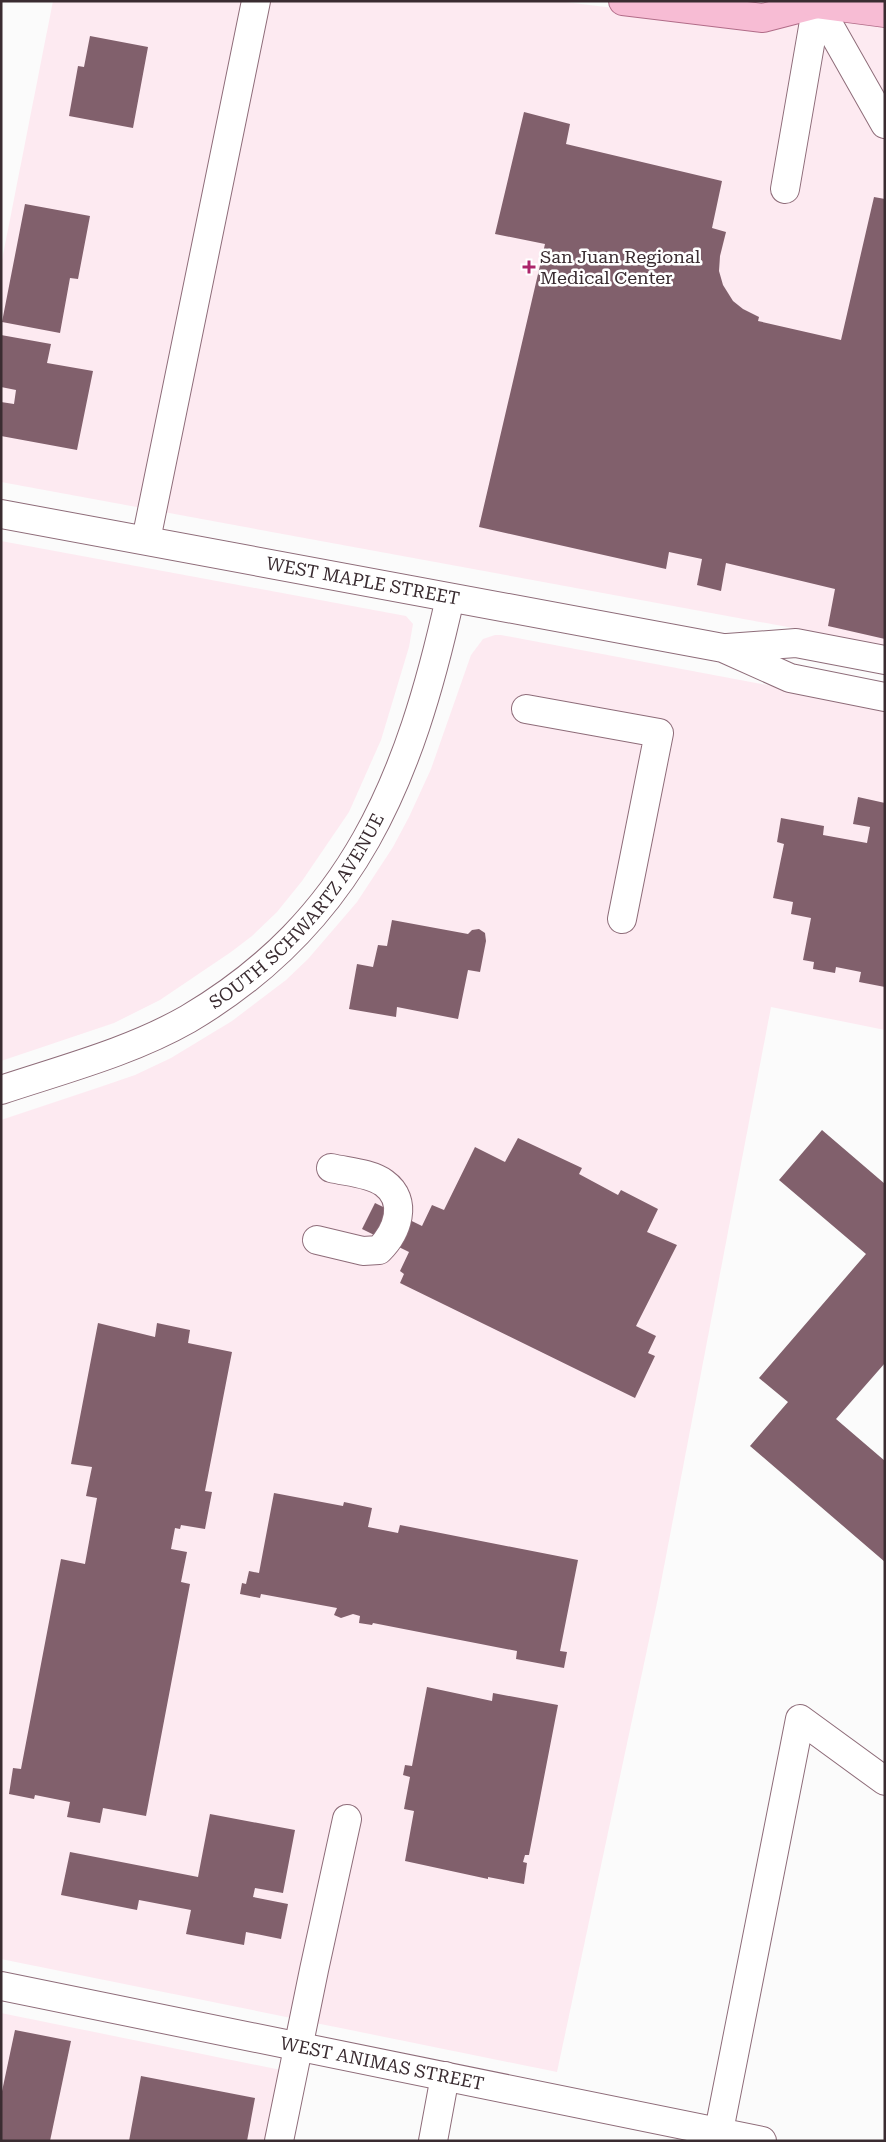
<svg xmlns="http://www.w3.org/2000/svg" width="886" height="2142" font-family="'Roboto Serif',serif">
<rect width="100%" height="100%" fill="#fbfbfb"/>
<g fill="#fdeaf1">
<polygon points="53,1 557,1 776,28 885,1 885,645 1,482 1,265"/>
<polygon points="1,541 406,616 413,624 409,647 381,740 349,812 302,881 277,912 252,936 231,952 160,1000 114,1023 1,1061"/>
<polygon points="495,635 501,635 863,703 885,710 885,1030 771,1007 658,1598 557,2072 1,1959 1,1120 100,1087 135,1075 171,1058 232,1021 286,980 308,959 357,902 393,847 409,817 431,769 471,655 483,639"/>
<polygon points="1,2013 281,2070 266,2141 1,2141"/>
</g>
<g fill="#81606c">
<polygon points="90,36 148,47 133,128 69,116 78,66 84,67"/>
<polygon points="524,112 570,124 566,144 722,181 712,228 726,232 720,256 719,271 723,285 733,301 743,309 759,317 758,321 841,340 874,197 885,199 885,639 828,626 835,589 726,563 721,591 697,585 702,559 669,552 666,569 479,527 545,244 495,234"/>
<polygon points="25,204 90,216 78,279 70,278 60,333 2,322"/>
<polygon points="1,335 51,344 47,363 93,371 77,450 1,436 1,402 14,404 16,390 1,387"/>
<polygon points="858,797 885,803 885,987 859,982 861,972 836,967 835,973 813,969 814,962 803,960 811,918 791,914 793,902 773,898 784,844 777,842 781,818 824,826 823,835 867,843 870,827 853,824"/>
<polygon points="392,920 468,934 472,930 479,929 485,933 486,941 480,972 468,970 458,1019 397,1007 396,1017 349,1009 357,964 373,967 378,945 387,946"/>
<polygon points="822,1130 885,1184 885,1363 836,1419 885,1461 885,1562 750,1446 788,1402 759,1378 866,1254 779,1180"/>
<polygon points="518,1138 582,1168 579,1174 618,1195 621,1190 658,1209 647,1232 677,1245 636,1326 656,1336 648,1353 655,1356 635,1398 400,1283 404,1274 400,1271 409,1252 362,1229 375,1203 422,1226 432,1205 444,1210 475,1147 505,1162"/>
<polygon points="98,1323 155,1337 157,1323 190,1330 188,1343 232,1352 205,1491 212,1492 205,1529 181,1525 180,1529 175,1528 171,1549 187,1552 181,1582 190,1584 146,1816 103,1808 100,1823 67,1817 70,1802 35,1795 34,1799 9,1794 13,1768 21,1769 61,1559 85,1564 97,1498 86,1496 92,1467 71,1464"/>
<polygon points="274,1493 343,1506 344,1502 372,1508 368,1527 398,1533 400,1525 578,1560 560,1651 567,1652 564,1668 516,1659 517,1651 373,1623 372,1625 359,1623 360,1616 353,1614 341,1618 334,1615 337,1608 261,1594 260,1598 240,1594 242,1583 246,1584 249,1571 259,1573"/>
<polygon points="427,1687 492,1701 493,1693 558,1705 529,1855 525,1855 523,1862 527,1863 524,1884 488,1877 488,1879 405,1861 414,1811 404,1809 410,1777 403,1775 405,1765 412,1766"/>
<polygon points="210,1814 295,1830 283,1893 255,1888 253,1897 288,1904 281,1939 246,1932 244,1945 186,1934 191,1910 139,1900 137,1910 61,1895 70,1852 198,1877"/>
<polygon points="15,2030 71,2041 50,2141 1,2141 1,2096"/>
<polygon points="141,2076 255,2098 247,2141 129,2141"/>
</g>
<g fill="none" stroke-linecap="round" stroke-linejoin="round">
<g stroke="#8e6c79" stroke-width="30">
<g id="minor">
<polyline points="817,4 885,124"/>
<polyline points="785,189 817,4"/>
<path id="s1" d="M1,514L723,648L790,678L885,697"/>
<polyline points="146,540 256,1"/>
<polyline points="727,648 796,643 885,660"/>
<polyline points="526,709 659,733 622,919"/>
<path id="s2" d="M1,1090C64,1069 130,1052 188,1019C354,921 410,778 450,598"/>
<path d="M317,1240L363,1251L379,1250C397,1232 409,1201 384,1183C370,1173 348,1172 331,1168"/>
<path id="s3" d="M1,1986L762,2141"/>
<polyline points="279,2141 314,1970 347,1819"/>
<polyline points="433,2141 445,2076"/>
<polyline points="717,2141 800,1719 885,1781"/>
</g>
</g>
<g stroke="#b16c88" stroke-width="30">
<g id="major">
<polyline points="623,1 763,18 817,4"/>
<polyline points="811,1 817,4 885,13"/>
</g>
</g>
<use href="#minor" stroke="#fff" stroke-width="28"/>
<use href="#major" stroke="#f7bcd4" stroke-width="28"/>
</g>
<path fill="#ac256b" stroke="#fff" stroke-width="2" d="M526.5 259.5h5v5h5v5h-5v5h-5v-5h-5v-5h5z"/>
<g text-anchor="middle" stroke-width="5" stroke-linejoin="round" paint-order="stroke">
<g font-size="18" fill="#3a2c31" stroke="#fff" text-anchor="start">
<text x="540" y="263">San Juan Regional<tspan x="540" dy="21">Medical Center</tspan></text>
</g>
<g font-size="18" fill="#3a2c31" stroke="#fff">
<text dy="6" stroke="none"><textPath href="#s1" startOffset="368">WEST MAPLE STREET</textPath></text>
<text dy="6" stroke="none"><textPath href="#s2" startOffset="356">SOUTH SCHWARTZ AVENUE</textPath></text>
<text dy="6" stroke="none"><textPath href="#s3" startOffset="389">WEST ANIMAS STREET</textPath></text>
</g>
</g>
<rect width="886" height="2142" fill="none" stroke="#3a2c31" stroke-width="5"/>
</svg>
